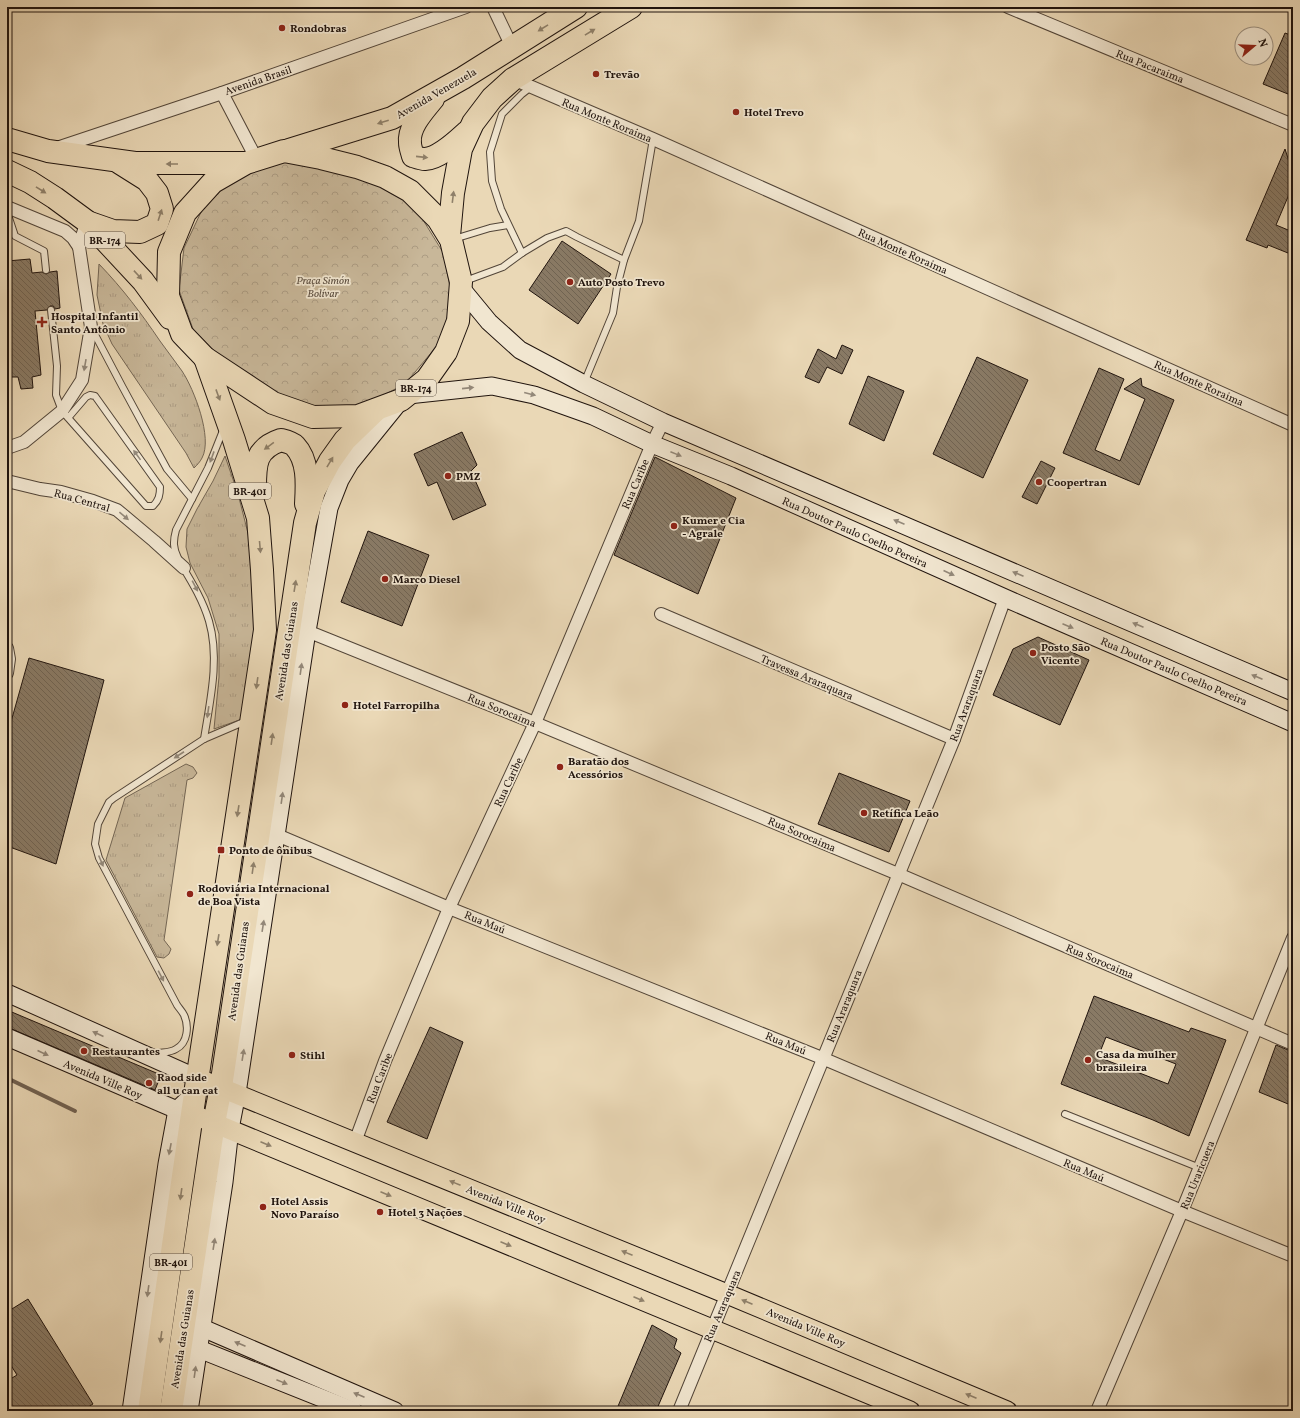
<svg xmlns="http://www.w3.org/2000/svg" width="1300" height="1418" font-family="Vollkorn,serif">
<defs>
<pattern id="grass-tufts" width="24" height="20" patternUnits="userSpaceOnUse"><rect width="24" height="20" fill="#c8b799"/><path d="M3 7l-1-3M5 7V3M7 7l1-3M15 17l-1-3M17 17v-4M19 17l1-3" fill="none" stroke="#ac9c83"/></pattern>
<pattern id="park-crowns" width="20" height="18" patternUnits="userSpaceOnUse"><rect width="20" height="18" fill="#c8b799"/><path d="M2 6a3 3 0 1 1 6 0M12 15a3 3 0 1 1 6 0" fill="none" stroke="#ac9c83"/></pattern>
<pattern id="building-back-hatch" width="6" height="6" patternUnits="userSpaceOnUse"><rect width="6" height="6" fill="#897a65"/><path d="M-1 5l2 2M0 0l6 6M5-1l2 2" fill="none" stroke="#706352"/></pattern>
</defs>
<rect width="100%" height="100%" fill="#ead8b6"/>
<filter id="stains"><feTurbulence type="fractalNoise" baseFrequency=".005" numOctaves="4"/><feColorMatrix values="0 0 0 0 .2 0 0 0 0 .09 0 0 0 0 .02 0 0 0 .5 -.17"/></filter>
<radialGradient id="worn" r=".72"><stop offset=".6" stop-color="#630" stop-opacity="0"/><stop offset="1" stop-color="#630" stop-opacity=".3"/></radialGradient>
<g fill="url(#grass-tufts)" stroke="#746654">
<path d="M99,264C123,289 141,313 160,341C167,351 175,361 182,371C194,389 213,438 202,458C200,462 197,465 194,468L186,453L112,344L103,324L97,295Z"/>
<polygon points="225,456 238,494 250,541 255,640 245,718 214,729 219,677 219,634 208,598 190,563 186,547 187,529 197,509 213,481"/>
<polygon points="186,764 193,767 197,773 193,778 187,780 164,940 171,949 169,954 164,958 157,957 106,860 125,798"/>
</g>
<polygon fill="url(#park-crowns)" stroke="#746654" points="269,161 312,163 389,186 420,215 444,254 452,299 441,341 405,384 362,406 324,410 286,400 221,358 193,329 179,290 184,248 202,210 231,180"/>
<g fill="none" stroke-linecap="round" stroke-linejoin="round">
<polyline stroke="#706151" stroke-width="4" points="7,1078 75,1111"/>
</g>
<g fill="url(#building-back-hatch)" stroke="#20140e" fill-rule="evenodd">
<polygon points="1285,33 1293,36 1293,96 1263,84"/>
<polygon points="1285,149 1293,174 1293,185 1276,225 1293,232 1293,255 1268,245 1267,248 1246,240"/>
<polygon points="562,241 611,274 578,324 529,290"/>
<polygon points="30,259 32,273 42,272 46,274 50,272 57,271 60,308 55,309 53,306 50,306 47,310 35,311 41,375 32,377 33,388 21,389 18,377 11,377 7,332 7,261"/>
<polygon points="842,345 853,350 842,374 827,367 819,383 805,377 818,349 836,359"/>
<polygon points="977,357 1028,380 983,478 933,454"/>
<polygon points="1099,368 1124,379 1095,450 1120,461 1145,399 1124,389 1141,378 1142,386 1174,400 1139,485 1063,453"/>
<polygon points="868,376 904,391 884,441 849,424"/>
<polygon points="462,432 477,465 471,471 486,505 453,520 437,482 428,486 414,454"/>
<polygon points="655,457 736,498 698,594 614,555"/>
<polygon points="1041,461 1055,468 1037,504 1022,497"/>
<polygon points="368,531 429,555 402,626 341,602"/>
<polygon points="1038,637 1089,660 1060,725 993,695 1013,649"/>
<polygon points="29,658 104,680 56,864 7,846 7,736"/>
<polygon points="839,773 910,801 889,852 818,824"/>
<path d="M1094,996L1189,1032L1191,1028L1226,1040L1189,1136L1153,1120L1061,1084ZM1106,1037L1176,1064L1168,1084L1098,1057Z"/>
<polygon points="7,1010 161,1075 155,1090 7,1027"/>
<polygon points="430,1027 463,1042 427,1139 387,1122"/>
<polygon points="1276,1045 1293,1052 1293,1106 1259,1092"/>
<polygon points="28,1299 93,1404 82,1411 7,1411 7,1381 17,1375 7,1359 7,1312"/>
<polygon points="652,1325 677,1339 674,1348 681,1353 656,1411 616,1411"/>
</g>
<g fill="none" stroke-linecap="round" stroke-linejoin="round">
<g stroke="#524538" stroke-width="8">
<g id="lane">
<polyline points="531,87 522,94 502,114 490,152 492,181 501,209 522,253 547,238 566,231 577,237 624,260"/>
<polyline points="7,212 15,236 44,251 46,270"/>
<polyline points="454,239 490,228 508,225"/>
<polyline points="465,281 503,267 522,253"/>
<path d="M51,310L57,366L56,395L62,411L146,506H153C159,500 160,495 160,487L95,396L90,395L86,397L68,418"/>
<polyline points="92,329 122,386 167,469 192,499"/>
<polyline points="584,383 613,313 617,287 624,260 639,221 653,139"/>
<path d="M178,558C173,548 173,541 176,530L208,468L224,428"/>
<path d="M182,566C193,584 203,601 209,621C220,659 210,701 204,739"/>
<path d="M154,1054C161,1052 170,1053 176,1049C188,1043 189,1026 184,1015C182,1011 179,1008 177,1005L99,858L95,844L98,824L109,802L114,798L204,739L246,721"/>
<polyline points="1065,1114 1200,1168"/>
</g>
</g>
<g stroke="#524538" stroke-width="14">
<g id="street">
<polyline points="493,7 512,47"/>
<polyline points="1008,7 1293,125"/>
<polyline points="513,79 653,139 1293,425"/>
<polyline points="222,93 257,160"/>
<polyline points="57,148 222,93 466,7"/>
<polyline points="7,207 65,231 73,238 79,247"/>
<polyline points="7,448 24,442 62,411 82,380 91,327 79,247 84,230 89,223"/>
<polyline points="7,481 40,489 61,492 93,501 117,510 154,541 184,568"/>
<polyline points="661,614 954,739"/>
<polyline points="307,631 535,723 898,874 1293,1044"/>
<polyline points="7,648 9,659 7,673"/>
<polyline points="277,835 449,908 822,1058 1182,1211 1293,1256"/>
<polyline points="355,1142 385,1061 449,908 535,723 652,444 663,422"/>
<polyline points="679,1411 954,739 1005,598"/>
<polyline points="1097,1411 1182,1211 1293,938"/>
</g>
</g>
<g stroke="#20140e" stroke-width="19">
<g id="secondary">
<polyline points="461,288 489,322 520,350 584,384 663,422 1293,692"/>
<polyline points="408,395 492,386 534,395 593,416 652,444 731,476 1005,598 1293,723"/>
<polyline points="7,993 197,1078"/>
<polyline points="7,1037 177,1110 187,1113"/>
<polyline points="191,1323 395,1411"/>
<polyline points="189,1345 354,1411"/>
<polyline points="131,1411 167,1164 177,1110 195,1093"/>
<polyline points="189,1411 224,1182 230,1129 237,1093 307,631 329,508 340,480 350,463 401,400"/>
</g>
</g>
<g stroke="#20140e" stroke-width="21">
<g id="primary">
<polyline points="197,1078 727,1294 1007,1411"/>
<polyline points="192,1114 910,1411"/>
</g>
</g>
<g stroke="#20140e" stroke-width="24">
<g id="highway">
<path d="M433,99C424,110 408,127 410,143C410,147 412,152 413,156C416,157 421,159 425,159C440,158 457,141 467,132"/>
<polyline points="7,139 48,151 135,163 245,163"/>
<polyline points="289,150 392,118 463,78 576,7"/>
<polygon points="284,151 321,158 357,167 385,177 410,191 438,219 451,240 461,282 458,321 446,352 427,379 401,400 358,416 313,417 273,403 205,358 182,334 168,296 169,252 185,213 213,182 246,163"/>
<polyline points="7,171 30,182 55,198 89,223 143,281 170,318"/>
<polyline points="90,223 113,231 140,232 157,224 162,209 157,193 147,180 120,163"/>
<polyline points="449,236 453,193 461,149 473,123 492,98 513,79 631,7"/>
<path d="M255,490C255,466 254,449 281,440C285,441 292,443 295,446C309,461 307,485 306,504"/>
<polyline points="149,1411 192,1114 265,630 262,570 258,518 234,440 205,358"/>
<polyline points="171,1411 214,1123 221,1087 305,523 314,491 330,461 345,440 376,410"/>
</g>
</g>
<use href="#lane" stroke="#f1e6d0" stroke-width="6"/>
<use href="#street" stroke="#f1e6d0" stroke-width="12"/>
<use href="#secondary" stroke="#f1e6d0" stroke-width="17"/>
<use href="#primary" stroke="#ead8b6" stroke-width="19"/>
<use href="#highway" stroke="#ead8b6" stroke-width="22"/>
</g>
<defs><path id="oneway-solid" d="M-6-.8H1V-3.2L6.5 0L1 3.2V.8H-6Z"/></defs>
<g fill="#8f806a">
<use href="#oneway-solid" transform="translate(543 28) rotate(148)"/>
<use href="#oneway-solid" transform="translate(590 32) rotate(-31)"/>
<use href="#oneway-solid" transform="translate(383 122) rotate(163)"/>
<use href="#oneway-solid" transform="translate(422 157) rotate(6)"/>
<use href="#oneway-solid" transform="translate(172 164) rotate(-180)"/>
<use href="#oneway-solid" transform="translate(41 190) rotate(32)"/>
<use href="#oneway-solid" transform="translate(453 197) rotate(-83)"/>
<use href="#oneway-solid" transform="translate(160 215) rotate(-72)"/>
<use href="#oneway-solid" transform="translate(138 275) rotate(47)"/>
<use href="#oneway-solid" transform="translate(218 395) rotate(70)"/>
<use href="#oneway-solid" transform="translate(269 446) rotate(144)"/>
<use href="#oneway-solid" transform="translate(330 462) rotate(-59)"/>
<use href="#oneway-solid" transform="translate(260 547) rotate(85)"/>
<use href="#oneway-solid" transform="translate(295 586) rotate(-81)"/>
<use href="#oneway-solid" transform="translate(257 683) rotate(98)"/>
<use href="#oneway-solid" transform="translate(272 739) rotate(-82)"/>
<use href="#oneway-solid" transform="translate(238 811) rotate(99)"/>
<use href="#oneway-solid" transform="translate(253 868) rotate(-82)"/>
<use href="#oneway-solid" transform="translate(218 940) rotate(99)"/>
<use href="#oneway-solid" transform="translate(266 1144) rotate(23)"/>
<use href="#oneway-solid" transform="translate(455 1183) rotate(-158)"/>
<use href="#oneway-solid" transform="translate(181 1194) rotate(98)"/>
<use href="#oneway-solid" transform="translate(386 1194) rotate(23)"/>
<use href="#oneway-solid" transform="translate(506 1244) rotate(23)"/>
<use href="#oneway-solid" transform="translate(627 1253) rotate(-158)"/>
<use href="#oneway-solid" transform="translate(639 1299) rotate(23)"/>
<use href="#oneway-solid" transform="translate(747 1302) rotate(-157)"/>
<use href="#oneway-solid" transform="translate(161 1337) rotate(98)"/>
<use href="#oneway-solid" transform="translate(971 1396) rotate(-157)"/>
</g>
<g fill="#938879">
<use href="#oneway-solid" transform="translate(85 365) rotate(100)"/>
<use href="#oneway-solid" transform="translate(468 388) rotate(-6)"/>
<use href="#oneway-solid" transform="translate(530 394) rotate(14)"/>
<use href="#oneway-solid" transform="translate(676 454) rotate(22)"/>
<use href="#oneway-solid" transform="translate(137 455) rotate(-126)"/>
<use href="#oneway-solid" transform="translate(212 457) rotate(110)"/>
<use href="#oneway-solid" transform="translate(124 516) rotate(40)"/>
<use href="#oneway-solid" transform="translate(899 522) rotate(-157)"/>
<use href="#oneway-solid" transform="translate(949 573) rotate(24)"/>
<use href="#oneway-solid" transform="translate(1018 574) rotate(-157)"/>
<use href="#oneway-solid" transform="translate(195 586) rotate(62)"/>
<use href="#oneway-solid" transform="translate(1138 625) rotate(-157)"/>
<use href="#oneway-solid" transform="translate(1068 626) rotate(23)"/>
<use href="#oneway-solid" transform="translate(301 669) rotate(-82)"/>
<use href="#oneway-solid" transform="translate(1257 677) rotate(-157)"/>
<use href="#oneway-solid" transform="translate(208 712) rotate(98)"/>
<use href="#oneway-solid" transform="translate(179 755) rotate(147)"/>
<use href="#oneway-solid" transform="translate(282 798) rotate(-82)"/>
<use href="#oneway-solid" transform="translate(101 861) rotate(67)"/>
<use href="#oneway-solid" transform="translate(263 926) rotate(-81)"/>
<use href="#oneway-solid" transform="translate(161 976) rotate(62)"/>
<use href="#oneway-solid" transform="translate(98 1034) rotate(-156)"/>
<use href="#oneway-solid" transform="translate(43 1053) rotate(24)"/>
<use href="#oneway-solid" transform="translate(243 1055) rotate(-81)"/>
<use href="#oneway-solid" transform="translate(170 1149) rotate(101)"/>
<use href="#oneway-solid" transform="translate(214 1244) rotate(-81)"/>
<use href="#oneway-solid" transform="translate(148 1291) rotate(98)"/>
<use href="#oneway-solid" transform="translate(240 1344) rotate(-157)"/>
<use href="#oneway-solid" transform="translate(195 1372) rotate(-82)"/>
<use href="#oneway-solid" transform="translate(282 1382) rotate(22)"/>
<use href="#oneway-solid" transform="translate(359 1395) rotate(-157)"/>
</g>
<g fill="#8f2418" stroke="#f1e6d0" stroke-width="1.5">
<circle cx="282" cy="28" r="4"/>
<circle cx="596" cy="74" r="4"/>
<circle cx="736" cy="112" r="4"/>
<circle cx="570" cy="282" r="4"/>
<path d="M40 316h4v4h4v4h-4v4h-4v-4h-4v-4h4z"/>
<circle cx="448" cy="476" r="4"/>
<circle cx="1039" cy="482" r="4"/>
<circle cx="674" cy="526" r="4"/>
<circle cx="385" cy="579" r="4"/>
<circle cx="1033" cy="653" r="4"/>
<circle cx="345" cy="705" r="4"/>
<circle cx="560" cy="767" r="4"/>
<circle cx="864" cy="813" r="4"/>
<rect x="217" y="846" width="8" height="8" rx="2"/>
<circle cx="190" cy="894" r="4"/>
<circle cx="84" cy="1051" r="4"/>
<circle cx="292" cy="1055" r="4"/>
<circle cx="1088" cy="1060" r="4"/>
<circle cx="149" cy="1083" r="4"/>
<circle cx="263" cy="1207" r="4"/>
<circle cx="380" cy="1212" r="4"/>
</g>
<g text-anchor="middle" stroke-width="3.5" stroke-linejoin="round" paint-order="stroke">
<g fill="#f1e6d0" stroke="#5f5348" stroke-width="1">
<rect x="85" y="232" width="40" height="16" rx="3"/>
<rect x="396" y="380" width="40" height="16" rx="3"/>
<rect x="229" y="483" width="42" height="16" rx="3"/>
<rect x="150" y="1254" width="42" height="16" rx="3"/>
</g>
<g font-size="10" font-weight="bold" fill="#20140e">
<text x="105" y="244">BR-174</text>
<text x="416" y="392">BR-174</text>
<text x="250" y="495">BR-401</text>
<text x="171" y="1266">BR-401</text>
</g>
<g font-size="11" font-weight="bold" fill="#20140e" stroke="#f1e6d0" text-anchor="start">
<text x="290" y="32">Rondobras</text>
<text x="604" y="78">Trevão</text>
<text x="744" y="116">Hotel Trevo</text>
<text x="578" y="286">Auto Posto Trevo</text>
<text x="51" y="320">Hospital Infantil<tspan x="51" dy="13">Santo Antônio</tspan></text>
<text x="456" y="480">PMZ</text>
<text x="1047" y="486">Coopertran</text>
<text x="682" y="524">Kumer e Cia<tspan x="682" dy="13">- Agrale</tspan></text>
<text x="393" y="583">Marco Diesel</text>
<text x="1041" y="651">Posto São<tspan x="1041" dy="13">Vicente</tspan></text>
<text x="353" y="709">Hotel Farropilha</text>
<text x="568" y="765">Baratão dos<tspan x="568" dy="13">Acessórios</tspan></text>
<text x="872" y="817">Retífica Leão</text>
<text x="229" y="854">Ponto de ônibus</text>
<text x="198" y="892">Rodoviária Internacional<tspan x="198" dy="13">de Boa Vista</tspan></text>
<text x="92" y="1055">Restaurantes</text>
<text x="1096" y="1058">Casa da mulher<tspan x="1096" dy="13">brasileira</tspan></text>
<text x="300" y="1059">Stihl</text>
<text x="157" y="1081">Raod side<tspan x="157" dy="13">all u can eat</tspan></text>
<text x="271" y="1205">Hotel Assis<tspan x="271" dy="13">Novo Paraíso</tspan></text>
<text x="388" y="1216">Hotel 3 Nações</text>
</g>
<g font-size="11" fill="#20140e" stroke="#f1e6d0">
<text transform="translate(1150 66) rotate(22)" y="4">Rua Pacaraima</text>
<text transform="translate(258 80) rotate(-19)" y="4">Avenida Brasil</text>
<text transform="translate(436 93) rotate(-30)" y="4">Avenida Venezuela</text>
<text transform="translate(607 120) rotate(23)" y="4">Rua Monte Roraima</text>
<text transform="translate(903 251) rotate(24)" y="4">Rua Monte Roraima</text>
<text transform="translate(1199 383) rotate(24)" y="4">Rua Monte Roraima</text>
<text transform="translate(635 484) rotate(-67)" y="4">Rua Caribe</text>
<text transform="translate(82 500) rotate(16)" y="4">Rua Central</text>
<text transform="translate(855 532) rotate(24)" y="4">Rua Doutor Paulo Coelho Pereira</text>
<text transform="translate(286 651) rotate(-81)" y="4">Avenida das Guianas</text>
<text transform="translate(1174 671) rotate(23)" y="4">Rua Doutor Paulo Coelho Pereira</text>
<text transform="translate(807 677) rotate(23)" y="4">Travessa Araraquara</text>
<text transform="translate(966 705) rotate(-70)" y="4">Rua Araraquara</text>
<text transform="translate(502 710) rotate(22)" y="4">Rua Sorocaima</text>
<text transform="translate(508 782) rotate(-65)" y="4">Rua Caribe</text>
<text transform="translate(802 834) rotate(23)" y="4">Rua Sorocaima</text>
<text transform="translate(485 922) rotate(22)" y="4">Rua Maú</text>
<text transform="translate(1100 961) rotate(23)" y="4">Rua Sorocaima</text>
<text transform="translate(238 971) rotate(-82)" y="4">Avenida das Guianas</text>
<text transform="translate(844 1006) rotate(-68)" y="4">Rua Araraquara</text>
<text transform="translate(786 1043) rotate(22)" y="4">Rua Maú</text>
<text transform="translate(379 1078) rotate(-69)" y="4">Rua Caribe</text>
<text transform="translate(103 1079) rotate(23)" y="4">Avenida Ville Roy</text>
<text transform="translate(1084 1170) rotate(23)" y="4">Rua Maú</text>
<text transform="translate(1197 1175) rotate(-68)" y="4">Rua Uraricuera</text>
<text transform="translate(506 1204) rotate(22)" y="4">Avenida Ville Roy</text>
<text transform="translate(722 1306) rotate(-67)" y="4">Rua Araraquara</text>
<text transform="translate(806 1327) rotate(23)" y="4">Avenida Ville Roy</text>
<text transform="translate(182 1339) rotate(-81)" y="4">Avenida das Guianas</text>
</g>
<g font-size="11" font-style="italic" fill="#5b4d3f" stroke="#f1e6d0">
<text x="323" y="284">Praça Simón<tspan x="323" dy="13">Bolívar</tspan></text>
</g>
</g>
<rect width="1300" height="1418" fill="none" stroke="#ead8b6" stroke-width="24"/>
<rect x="8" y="8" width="1284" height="1402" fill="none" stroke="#20140e" stroke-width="2"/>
<rect x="12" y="12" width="1276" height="1394" fill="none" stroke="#20140e"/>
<g transform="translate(1254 46) rotate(71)"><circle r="19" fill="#f1e6d0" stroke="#9d9282"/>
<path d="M0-3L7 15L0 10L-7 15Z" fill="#8f2418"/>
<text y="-6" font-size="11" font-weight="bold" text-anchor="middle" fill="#20140e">N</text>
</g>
<rect width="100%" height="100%" filter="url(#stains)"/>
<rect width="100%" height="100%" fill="url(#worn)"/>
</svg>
